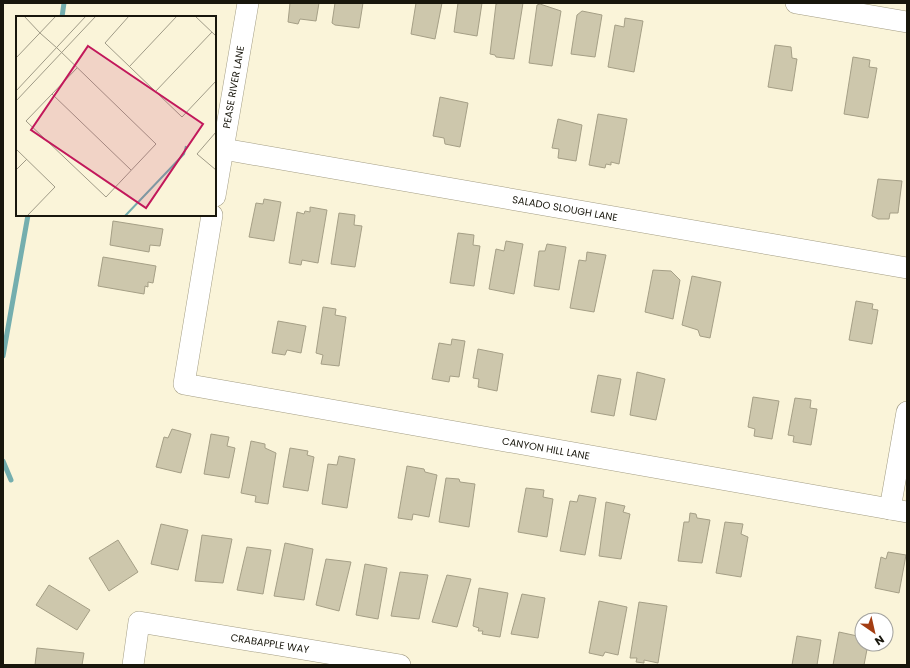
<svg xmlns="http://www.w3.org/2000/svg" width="910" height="668" font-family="Poppins,sans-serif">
<rect width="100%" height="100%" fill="#faf4d9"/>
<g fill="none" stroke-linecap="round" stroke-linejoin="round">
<g stroke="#74aeae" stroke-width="5">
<polyline points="62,17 64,3"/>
<polyline points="3,356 28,215"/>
<polyline points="3,461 11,480"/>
</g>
</g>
<g fill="#cdc7ac" stroke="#a59f86">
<polygon points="290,3 319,3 316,21 300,19 298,24 288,22"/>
<polygon points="335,3 363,3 359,28 335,25 332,23"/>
<polygon points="416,3 442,3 435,39 411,34"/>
<polygon points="458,3 482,3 477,36 454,32"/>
<polygon points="500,3 523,3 514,59 496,57 495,55 490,54 496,4"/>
<polygon points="540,4 561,11 552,66 529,63 537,5"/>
<polygon points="582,11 602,15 595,57 571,54 577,15"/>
<polygon points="625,18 643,21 634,72 608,67 615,25 624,27"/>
<polygon points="775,45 791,47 792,58 797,59 792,91 768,87"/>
<polygon points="853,57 870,60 869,67 877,68 868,118 844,114"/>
<polygon points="440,97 468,103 460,147 445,144 444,138 433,136"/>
<polygon points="598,114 627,119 619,164 611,162 611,165 606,164 605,168 589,165"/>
<polygon points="558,119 582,125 576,161 558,158 559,149 552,148"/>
<polygon points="878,179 902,181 898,213 890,213 889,219 878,219 872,216"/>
<polygon points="264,199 281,202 274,241 249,237 256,203 263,204"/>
<polygon points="310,207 327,210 318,263 302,260 301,265 289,263 297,212 304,214 305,211 310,212"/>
<polygon points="339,213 355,215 354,225 362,226 355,267 331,264"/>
<polygon points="113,221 163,229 160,246 150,245 149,252 110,245"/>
<polygon points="458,233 474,235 473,245 480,246 474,286 450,283"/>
<polygon points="506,241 523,244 514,294 489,289 496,249 504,251"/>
<polygon points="547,244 566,247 559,290 534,286 539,251 545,251"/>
<polygon points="587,252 606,255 594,312 570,308 579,260 586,261"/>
<polygon points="103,257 156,266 153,283 148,282 148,287 145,286 144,294 98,286"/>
<polygon points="653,270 671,271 680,280 673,319 645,312"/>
<polygon points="692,276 721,282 710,338 700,336 698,330 682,325"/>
<polygon points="856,301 873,304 872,309 878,310 872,344 849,340"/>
<polygon points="323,307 336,309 335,315 346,317 339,366 321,364 323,355 316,353"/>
<polygon points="278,321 306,326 301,353 287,350 285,355 272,353"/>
<polygon points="452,339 465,341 459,377 450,376 449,382 432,379 439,343 451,345"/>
<polygon points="478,349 503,354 497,391 478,387 479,379 473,378"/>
<polygon points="637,372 665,379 656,420 630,415"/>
<polygon points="598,375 621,379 614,416 591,412"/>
<polygon points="753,397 779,401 772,439 754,436 755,429 748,427"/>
<polygon points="795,398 811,400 810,408 817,409 811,445 793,442 794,436 788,435"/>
<polygon points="172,429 191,434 181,473 156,467 164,437 168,438"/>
<polygon points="211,434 229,437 227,446 235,448 229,478 204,474"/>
<polygon points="251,441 265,444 265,448 276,453 268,504 255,502 256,496 241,493"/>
<polygon points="290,448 308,451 307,455 314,457 308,491 283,487"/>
<polygon points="339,456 355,459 347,508 322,504 328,464 337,465"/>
<polygon points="407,466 424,469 425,472 437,475 429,517 413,514 412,520 398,518"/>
<polygon points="446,478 459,479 460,482 475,484 469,527 439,522"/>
<polygon points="526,488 544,490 543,497 553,499 547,537 518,532"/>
<polygon points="579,495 596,498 585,555 560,551 570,501 577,502"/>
<polygon points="606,502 625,506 623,512 630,514 621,559 599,556"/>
<polygon points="690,513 696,514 697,518 710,520 702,563 678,561 684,522 689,522"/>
<polygon points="725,522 743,524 741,534 748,537 741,577 716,573"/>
<polygon points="161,524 188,530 178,570 151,564"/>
<polygon points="202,535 232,539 223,583 195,581"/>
<polygon points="118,540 138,572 109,591 89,558"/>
<polygon points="285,543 313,549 304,600 274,596"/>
<polygon points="247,547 271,550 263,594 237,590"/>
<polygon points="888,552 906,555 899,593 875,588 881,557 886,559"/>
<polygon points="326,559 351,562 339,611 316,605"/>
<polygon points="365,564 387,568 378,619 356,615"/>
<polygon points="400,572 428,575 419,619 391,616"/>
<polygon points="447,575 471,579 457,627 432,622"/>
<polygon points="49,585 90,610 77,630 36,605"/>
<polygon points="479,588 508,593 500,637 482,634 483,631 478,631 479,628 473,626"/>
<polygon points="522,594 545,598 538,638 511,634"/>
<polygon points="599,601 627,607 618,655 605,652 603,656 589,653"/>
<polygon points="639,602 667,606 658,663 644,660 644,663 636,662 637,658 630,658"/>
<polygon points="839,632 862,637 862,644 868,644 864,665 833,665"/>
<polygon points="797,636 821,640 817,665 792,665"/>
<polygon points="37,648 84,653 82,665 35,665"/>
</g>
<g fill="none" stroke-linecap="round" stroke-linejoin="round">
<g stroke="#a39d84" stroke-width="22">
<g id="street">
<polyline points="796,3 907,22"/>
<polyline points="223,149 907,268"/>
<polyline points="215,196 248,3"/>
<polyline points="212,215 184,384 907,512"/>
<polyline points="890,509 907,412"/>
<polyline points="133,665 139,622 400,665"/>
</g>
</g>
<use href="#street" stroke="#fff" stroke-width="21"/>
</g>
<g text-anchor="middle" stroke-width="4" stroke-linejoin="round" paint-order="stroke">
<g font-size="10" fill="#18160c" stroke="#fff">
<text transform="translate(233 87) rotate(-80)" y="4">PEASE RIVER LANE</text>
<text transform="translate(565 208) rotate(10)" y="4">SALADO SLOUGH LANE</text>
<text transform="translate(546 448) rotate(10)" y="4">CANYON HILL LANE</text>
<text transform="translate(270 643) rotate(9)" y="4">CRABAPPLE WAY</text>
</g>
</g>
<g transform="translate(16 16)">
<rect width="200" height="200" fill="#faf4d9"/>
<path fill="none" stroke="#74aeae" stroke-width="2" d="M109,200L168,138L170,130"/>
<path fill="none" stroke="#a09b87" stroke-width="1" d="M8,0L24,17L41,32L140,128L90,181L10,105L61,52M113,0L89,27L166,101L200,65M179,0L200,20M0,42L40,0M113,51L161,0M0,75L70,0M139,76L196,16M36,78L115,154M0,85L80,0M200,116L181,138L200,154M0,133L39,171L11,200M0,154L11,143"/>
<path fill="#c2185b" fill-opacity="0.15" stroke="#c2185b" stroke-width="2" d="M72,30L187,108L130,192L15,114Z"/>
<rect width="200" height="200" fill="none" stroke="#18160c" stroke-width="2"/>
</g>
<rect width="910" height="668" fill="none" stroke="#18160c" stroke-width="8"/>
<g transform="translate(874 632) rotate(146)"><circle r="19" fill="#ffffff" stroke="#a3a29e"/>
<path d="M0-3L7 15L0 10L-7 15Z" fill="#a33d12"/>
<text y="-6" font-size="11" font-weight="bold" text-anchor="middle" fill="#18160c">N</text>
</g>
</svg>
